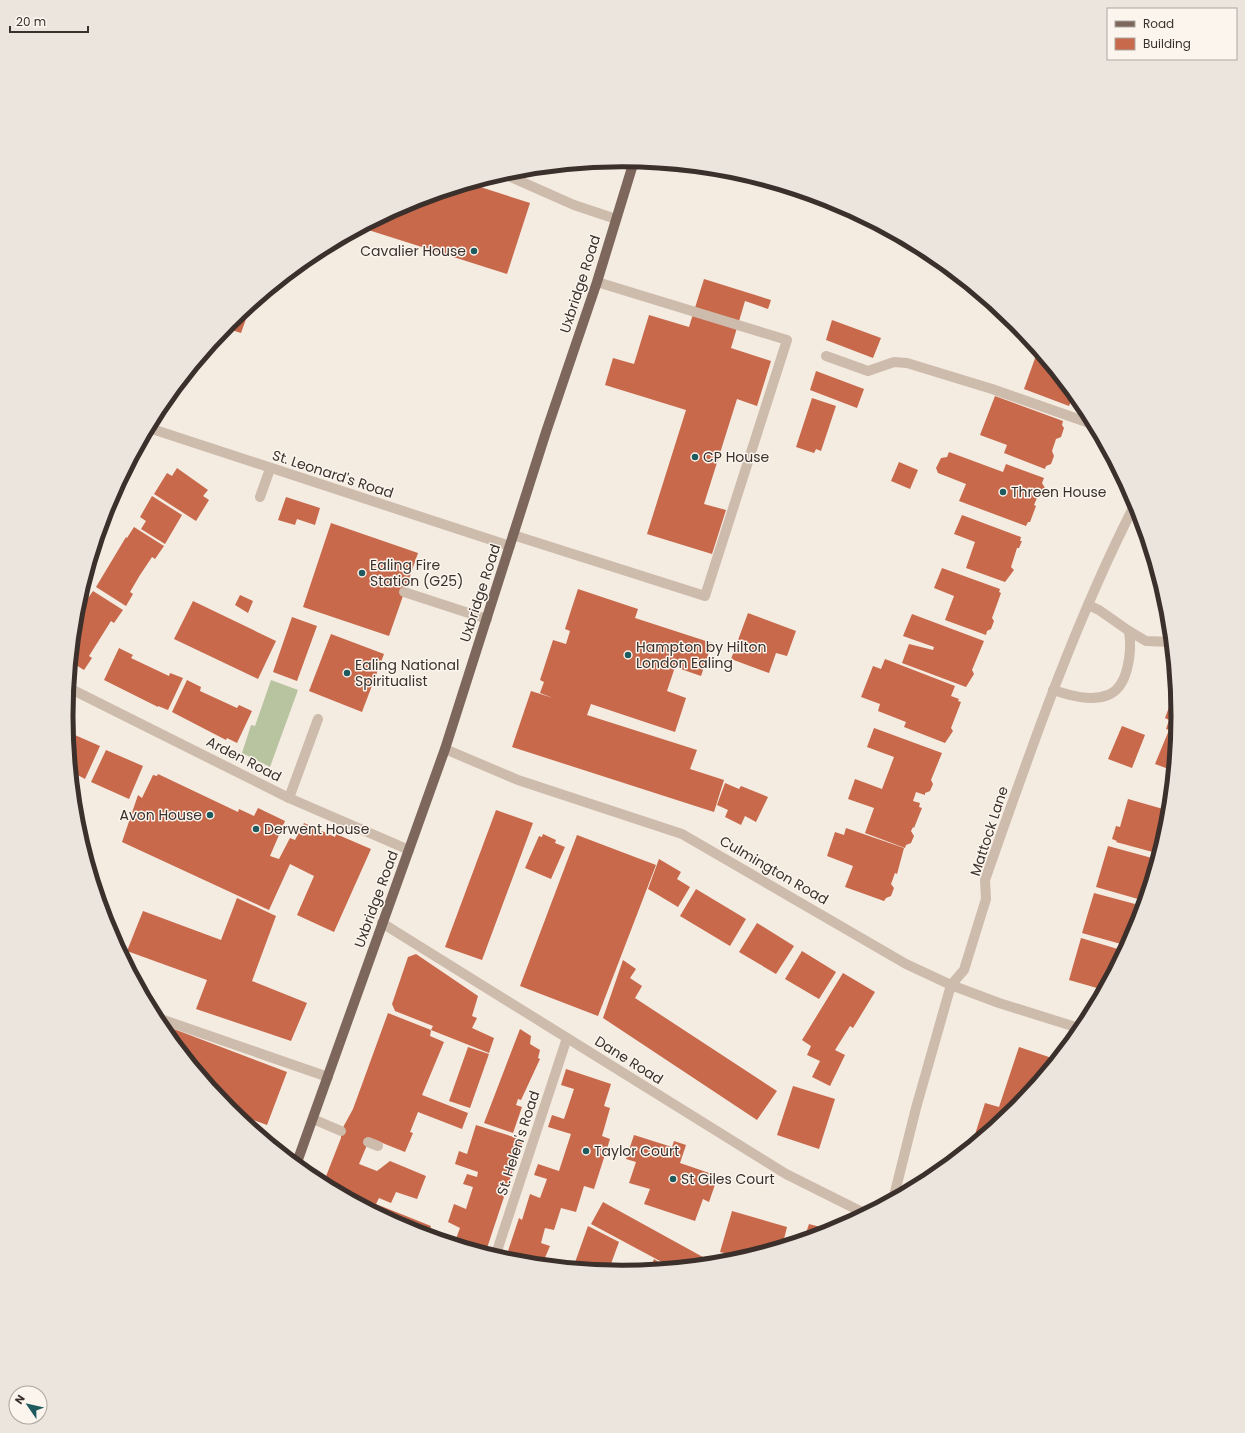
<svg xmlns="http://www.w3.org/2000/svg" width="1245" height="1433" font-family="Poppins,sans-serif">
<rect width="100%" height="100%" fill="#f4ebe1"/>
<polygon fill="#b8c4a0" points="271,680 298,690 270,767 242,753 251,725 255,726"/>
<g fill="#c8694b">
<polygon points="471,184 530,203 507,274 362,228 410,202"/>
<polygon points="704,279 771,300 768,309 745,301 731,348 771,361 757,406 737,399 704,504 726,510 712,554 647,534 686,410 605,385 613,358 634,364 649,315 689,327"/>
<polygon points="251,305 241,333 225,328 229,323"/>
<polygon points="832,320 881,338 873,358 826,340"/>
<polygon points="1038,350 1074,394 1069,406 1024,389"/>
<polygon points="816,371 864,389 857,408 810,390"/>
<polygon points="186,375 181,391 175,388 176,387"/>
<polygon points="995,396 1063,421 1062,425 1064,428 1061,437 1056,439 1052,451 1054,456 1051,464 1046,466 1045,469 1004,453 1007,445 980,435"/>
<polygon points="812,398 836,406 821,451 816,449 814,453 796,447"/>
<polygon points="949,452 1003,472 1006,464 1044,478 1042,483 1045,488 1042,496 1037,498 1034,505 1036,506 1030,522 1028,522 1026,526 959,501 966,484 938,473 936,468 941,458 947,457"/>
<polygon points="899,462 918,470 910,489 891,481"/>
<polygon points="177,468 208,490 203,496 209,500 196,521 154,494 167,473 172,476"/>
<polygon points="152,496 182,515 165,544 141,529 146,521 140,517"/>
<polygon points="286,497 320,508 315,525 297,519 295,525 278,520"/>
<polygon points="962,515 1021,537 1020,541 1022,541 1019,548 1017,548 1011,567 1014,570 1005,582 966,568 975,542 954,534"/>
<polygon points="331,523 418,553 389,636 303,607"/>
<polygon points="134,527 164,546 155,559 152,557 140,575 130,592 133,594 126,606 96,587 126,537 127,538"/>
<polygon points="942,568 1000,589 999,592 1001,593 992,618 994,621 991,629 987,631 986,635 945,620 954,596 934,588"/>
<polygon points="578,589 638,609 635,618 712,643 701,676 675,667 667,691 686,698 675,732 591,704 587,715 697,750 690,769 724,780 714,812 512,747 531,691 553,698 540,693 544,682 540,680 553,640 566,644 570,631 565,629"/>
<polygon points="93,591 123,610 114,623 111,621 89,656 92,658 84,670 71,662 76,615"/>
<polygon points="240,595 253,601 248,613 235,605"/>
<polygon points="193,601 276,641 258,679 174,639"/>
<polygon points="748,613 796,631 787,656 776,653 769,673 731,659"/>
<polygon points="912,614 984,641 972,670 974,674 966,687 902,663 909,644 933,650 934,647 903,636"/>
<polygon points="292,617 317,626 297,681 273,672"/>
<polygon points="331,634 384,654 362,712 309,691"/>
<polygon points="119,648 133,655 131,658 169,676 170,673 183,678 168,710 158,706 158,707 104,680"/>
<polygon points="885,659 955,686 951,696 959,699 958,701 961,702 951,728 953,731 945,743 904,727 906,722 878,711 880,704 861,697 873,666 881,669"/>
<polygon points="187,680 201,687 200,691 237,708 239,705 252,711 237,743 227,738 226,740 172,712"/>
<polygon points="1172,699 1177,701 1179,717 1174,771 1155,764 1169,730 1166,729 1169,720 1165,718"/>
<polygon points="1122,726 1145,735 1132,768 1108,759"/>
<polygon points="874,728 942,753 931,780 933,784 930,791 925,793 925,795 916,792 913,801 920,803 919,807 922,808 914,828 913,827 911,831 914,836 911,843 906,845 905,848 865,833 874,808 848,799 855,779 882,789 894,757 867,747"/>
<polygon points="68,732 100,746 85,779 72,772"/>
<polygon points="106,750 143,766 129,799 91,782"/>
<polygon points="158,774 238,812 239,809 254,816 258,808 285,821 270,856 279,859 290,838 295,840 304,823 335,837 336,834 371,849 334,932 297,915 314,876 290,864 269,910 122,842 138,795 142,798 153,775 157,776"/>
<polygon points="725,783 739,789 741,786 768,797 756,822 745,816 741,825 725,817 728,810 717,805"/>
<polygon points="1128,799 1170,811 1168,823 1164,822 1163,824 1168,825 1160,854 1116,842 1117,841 1112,839 1116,826 1120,827"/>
<polygon points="496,810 533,823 482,960 445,947"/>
<polygon points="846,828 904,848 897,874 895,873 891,884 894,888 891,896 886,898 884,901 845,887 853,866 827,856 835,832 844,835"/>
<polygon points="543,834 556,840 555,843 565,847 551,879 525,868 539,836 542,837"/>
<polygon points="577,835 656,865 598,1016 520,986"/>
<polygon points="1108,846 1152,858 1148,871 1154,873 1145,901 1096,887"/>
<polygon points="659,859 681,872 677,879 690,887 678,907 648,889"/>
<polygon points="696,889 746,919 730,946 680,916"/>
<polygon points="1094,893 1135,904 1131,918 1139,920 1128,946 1082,933"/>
<polygon points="237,898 276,916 252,981 307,1003 291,1041 196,1009 207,980 127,951 143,911 221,940"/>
<polygon points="757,923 794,946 776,974 739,952"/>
<polygon points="1081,938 1121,950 1119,963 1104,990 1069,980"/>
<polygon points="802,951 836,972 819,999 785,979"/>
<polygon points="416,954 478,996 472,1016 477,1018 472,1028 494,1038 489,1053 431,1030 433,1026 395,1011 392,1004 408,957"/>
<polygon points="623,960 636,969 630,978 642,986 635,998 777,1091 757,1120 603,1018"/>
<polygon points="843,973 875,992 853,1028 850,1026 835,1050 845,1055 830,1086 812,1077 820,1061 807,1055 811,1046 802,1040"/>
<polygon points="388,1013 431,1030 430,1036 444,1042 422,1095 468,1113 462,1129 418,1112 410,1132 413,1133 405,1152 370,1138 359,1164 377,1171 390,1161 426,1176 417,1199 396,1192 391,1203 379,1198 376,1204 431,1226 428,1236 409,1231 323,1184 341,1138 341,1131 353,1109"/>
<polygon points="158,1023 287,1072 267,1125 251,1119 249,1125 246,1124 229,1110 223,1102 225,1097 215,1093"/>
<polygon points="520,1029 531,1036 530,1044 540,1050 538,1058 540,1059 521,1100 518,1099 516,1105 522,1107 513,1133 484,1123"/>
<polygon points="468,1047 489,1054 470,1108 449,1101"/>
<polygon points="1019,1047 1055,1059 1053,1065 1016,1110 971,1147 985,1103 999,1107"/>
<polygon points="566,1069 611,1084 604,1106 610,1108 602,1136 610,1139 594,1189 584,1186 576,1212 561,1208 554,1230 545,1228 541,1243 550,1246 544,1260 536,1257 534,1264 514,1262 505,1260 519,1218 522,1220 530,1194 540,1198 547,1179 534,1175 538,1164 559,1171 571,1134 548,1127 552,1115 564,1119 574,1089 561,1085"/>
<polygon points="793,1086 835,1099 819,1149 777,1135"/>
<polygon points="476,1125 523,1140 485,1254 454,1244 460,1228 448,1222 454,1204 466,1209 473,1187 463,1184 467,1174 477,1177 478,1172 455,1164 459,1151 467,1154"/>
<polygon points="634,1135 672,1147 674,1141 686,1145 680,1163 718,1176 709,1202 703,1199 695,1221 644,1204 650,1189 629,1183 636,1162 626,1159"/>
<polygon points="603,1202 712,1262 711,1264 673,1268 591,1224"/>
<polygon points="732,1211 787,1227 782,1247 744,1258 720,1252"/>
<polygon points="809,1224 824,1228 834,1231 812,1238 805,1236"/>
<polygon points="588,1226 619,1242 608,1272 573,1268"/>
<polygon points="654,1259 668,1268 650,1270"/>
</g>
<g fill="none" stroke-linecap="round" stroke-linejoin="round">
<g stroke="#cdbbac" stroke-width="10">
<polyline points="504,174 574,205 616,219"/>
<polyline points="743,174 857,214"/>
<polyline points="826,356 868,371 894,362 907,363 992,389 1095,425"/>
<polyline points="260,497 270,469"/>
<polyline points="513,535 705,596 787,340 597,282"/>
<polyline points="404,592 487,619"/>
<polyline points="1129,631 1146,641 1172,642"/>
<path d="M1053,690C1069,695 1090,702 1108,695C1129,687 1132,650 1129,631L1099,610L1088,605"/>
<polyline points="289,798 318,719"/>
<polyline points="155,1017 328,1077"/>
<polyline points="313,1119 341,1131"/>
<polyline points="368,1142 378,1146"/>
</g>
<g stroke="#cdbbac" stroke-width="10">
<polyline points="69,688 289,798 409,850"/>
<polyline points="445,749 518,780 682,834 906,964 951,985 999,1003 1082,1029"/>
<polyline points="382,923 786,1174 866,1214"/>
<path d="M893,1200L916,1108L951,985L964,970L986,899L985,880C1030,752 1074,623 1136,502"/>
<polyline points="495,1257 567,1038"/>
<polyline points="629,1272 630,1268"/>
</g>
<polyline stroke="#cdbbac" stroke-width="10" points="149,428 510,546"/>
<polyline stroke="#7d675c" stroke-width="10" points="296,1165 445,749 546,432 597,282 634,161"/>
</g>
<g fill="#1f5a5e" stroke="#fbf5ee" stroke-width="1.5">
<circle cx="474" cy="251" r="4"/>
<circle cx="695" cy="457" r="4"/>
<circle cx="1003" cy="492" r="4"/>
<circle cx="362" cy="573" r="4"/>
<circle cx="628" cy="655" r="4"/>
<circle cx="347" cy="673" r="4"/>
<circle cx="210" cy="815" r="4"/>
<circle cx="256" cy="829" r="4"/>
<circle cx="586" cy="1151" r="4"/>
<circle cx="673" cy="1179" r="4"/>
</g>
<g text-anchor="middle" stroke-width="3" stroke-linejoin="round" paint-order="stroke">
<g font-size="14" fill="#3b302b" stroke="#fbf5ee" text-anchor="start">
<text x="466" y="256" text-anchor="end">Cavalier House</text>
<text x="703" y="462">CP House</text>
<text x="1011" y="497">Threen House</text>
<text x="370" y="570">Ealing Fire<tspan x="370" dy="16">Station (G25)</tspan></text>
<text x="636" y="652">Hampton by Hilton<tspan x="636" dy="16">London Ealing</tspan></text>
<text x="355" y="670">Ealing National<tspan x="355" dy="16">Spiritualist</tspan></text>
<text x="202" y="820" text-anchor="end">Avon House</text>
<text x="264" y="834">Derwent House</text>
<text x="594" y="1156">Taylor Court</text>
<text x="681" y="1184">St Giles Court</text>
</g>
<g font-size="14" fill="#3b302b" stroke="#fbf5ee">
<text transform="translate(580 284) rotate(-72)" y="5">Uxbridge Road</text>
<text transform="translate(333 474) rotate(18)" y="5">St. Leonard's Road</text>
<text transform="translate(480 593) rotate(-72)" y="5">Uxbridge Road</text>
<text transform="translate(244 759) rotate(27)" y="5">Arden Road</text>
<text transform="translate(989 831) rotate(-72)" y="5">Mattock Lane</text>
<text transform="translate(774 870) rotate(30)" y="5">Culmington Road</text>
<text transform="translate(376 899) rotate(-70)" y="5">Uxbridge Road</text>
<text transform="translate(629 1060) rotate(32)" y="5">Dane Road</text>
<text transform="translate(518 1143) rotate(-72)" y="5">St. Helen's Road</text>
</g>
</g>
<path d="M0 0H1245V1433H0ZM73 716a549 549 0 1 1 1098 0a549 549 0 1 1-1098 0Z" fill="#ece5de" fill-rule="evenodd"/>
<path fill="none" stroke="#3b302b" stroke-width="5" d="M73 716a549 549 0 1 1 1098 0a549 549 0 1 1-1098 0Z"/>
<rect x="1107" y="8" width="130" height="52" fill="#fbf5ee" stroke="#aea6a0"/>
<rect x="1115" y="21" width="20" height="6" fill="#7d675c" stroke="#aea6a0"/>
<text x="1143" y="28" font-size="12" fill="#3b302b">Road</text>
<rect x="1115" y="38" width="20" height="12" fill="#c8694b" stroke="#aea6a0"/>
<text x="1143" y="48" font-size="12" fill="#3b302b">Building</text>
<g transform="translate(28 1405) rotate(304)"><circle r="19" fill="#fbf5ee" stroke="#aea6a0"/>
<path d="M0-3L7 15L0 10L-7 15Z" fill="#1f5a5e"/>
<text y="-6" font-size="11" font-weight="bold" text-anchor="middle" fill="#3b302b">N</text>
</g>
<path d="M10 26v6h78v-6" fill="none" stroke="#3b302b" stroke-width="2"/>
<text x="16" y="26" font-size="12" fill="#3b302b" stroke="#fbf5ee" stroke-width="3" paint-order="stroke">20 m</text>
</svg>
